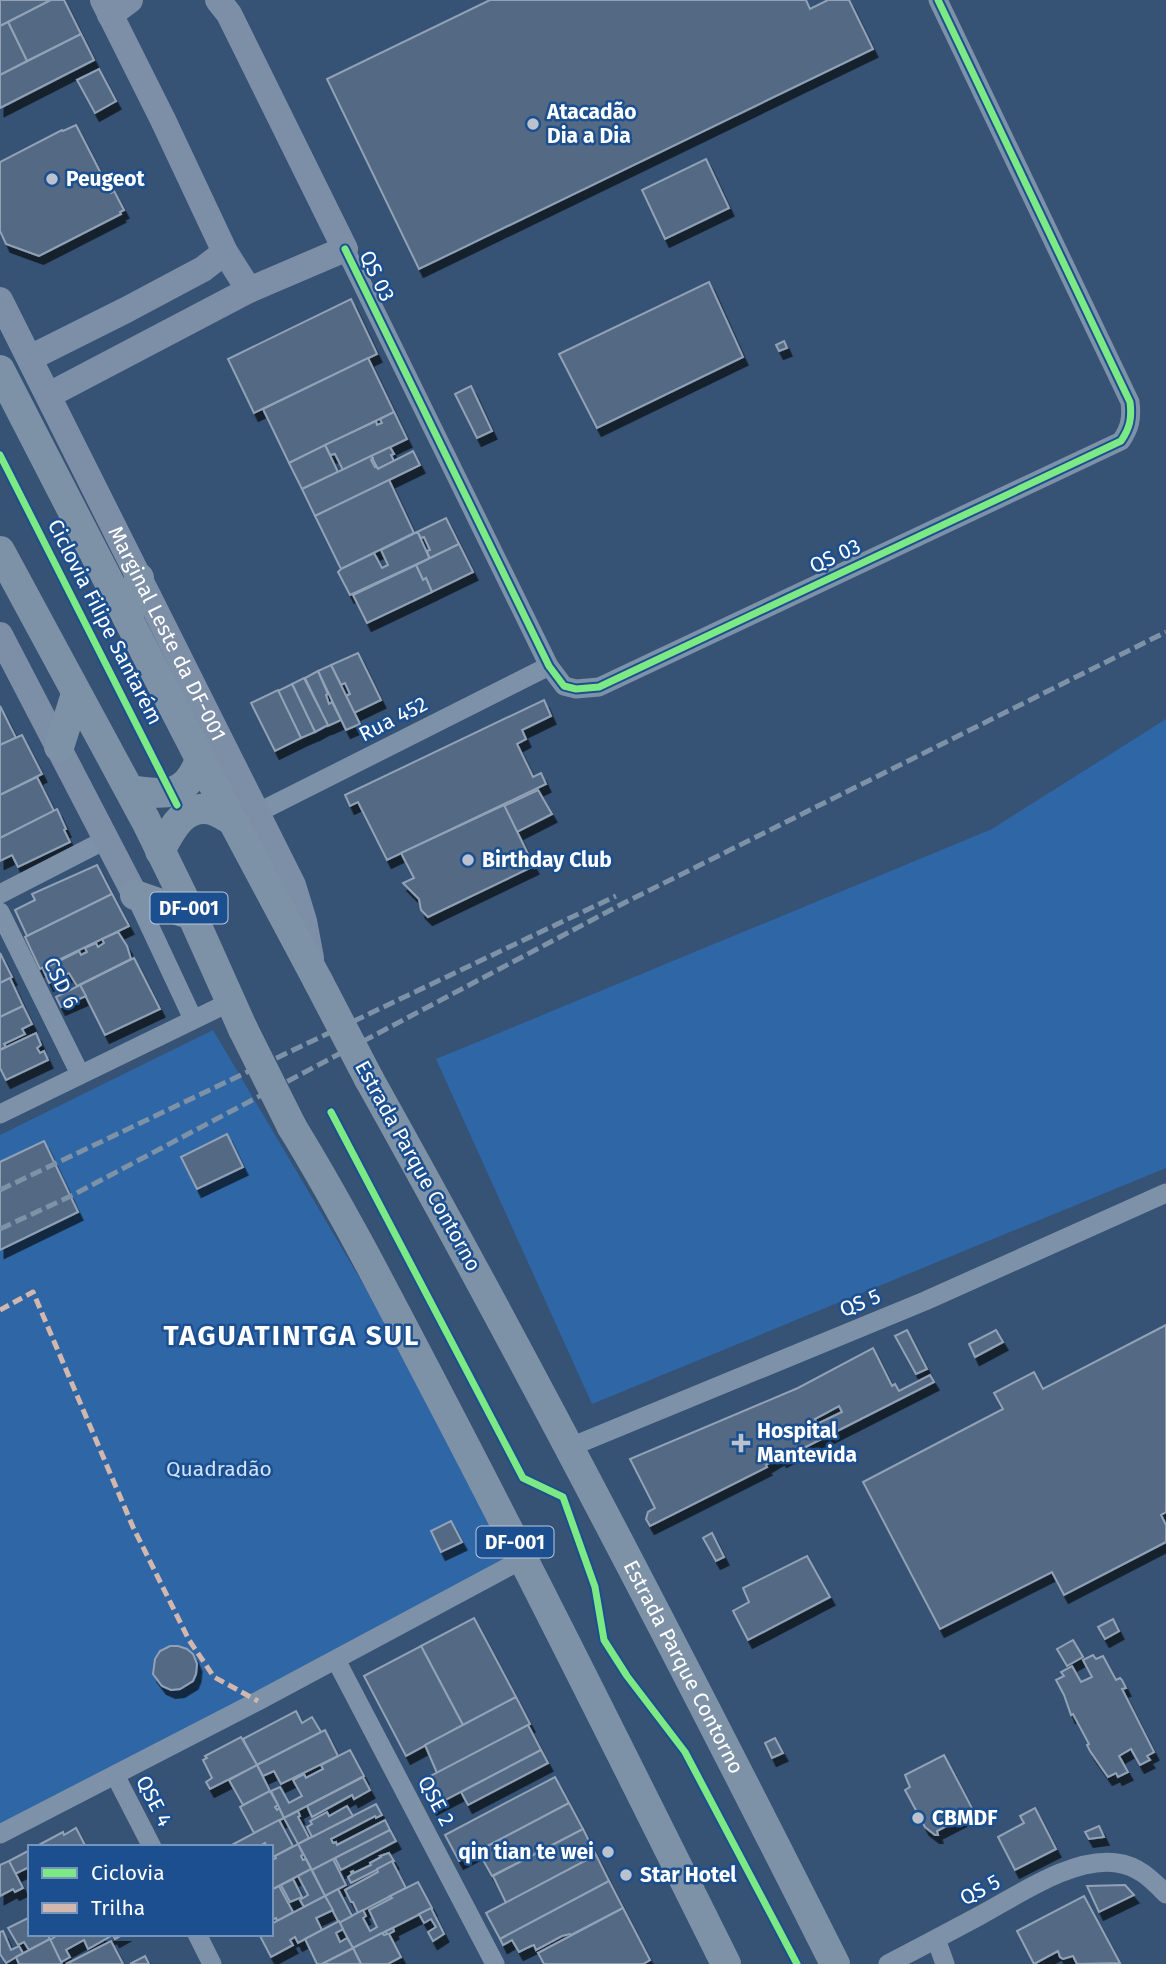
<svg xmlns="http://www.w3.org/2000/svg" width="1166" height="1964" font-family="'Fira Sans',sans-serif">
<defs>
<filter id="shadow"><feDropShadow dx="4.5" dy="8" stdDeviation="0" flood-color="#0009"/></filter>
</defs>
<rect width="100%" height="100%" fill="#365274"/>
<g fill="#2f66a5">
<polygon points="1166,719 1166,1168 592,1404 436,1059 992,829"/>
<polygon points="213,1030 505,1524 523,1559 0,1829 0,1135"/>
</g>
<g fill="#526984" stroke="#92a2b6" stroke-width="2" fill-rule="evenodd" filter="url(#shadow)">
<polygon points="0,0 51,0 0,26"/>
<polygon points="51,0 64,0 81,34 27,61 8,22"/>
<polygon points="490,0 806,0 810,9 828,0 849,0 873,49 419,269 327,79"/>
<polygon points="8,22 27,61 0,75 0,26"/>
<polygon points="81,34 94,60 0,108 0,75"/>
<polygon points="99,69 116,101 95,113 77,80"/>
<polygon points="76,125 111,193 114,191 124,210 120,212 121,214 39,256 6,244 0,231 0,162 62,130 63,131"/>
<polygon points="706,159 729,208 665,239 642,190"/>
<polygon points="709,282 743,357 597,428 559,354"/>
<polygon points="351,299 377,354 254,413 228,359"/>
<polygon points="784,341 787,348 779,351 776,345"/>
<polygon points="368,358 394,412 289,463 263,409"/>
<polygon points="471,386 492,431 477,438 455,394"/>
<polygon points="394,412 407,439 343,470 335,454 330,455 325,445 376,421 377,425 382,423 380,419"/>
<polygon points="325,445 338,472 302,489 289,463"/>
<polygon points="390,447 394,454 391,455 394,461 378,469 371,456"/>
<polygon points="413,451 420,465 315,516 302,489 371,456 373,458 371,460 375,467 376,466 378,469"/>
<polygon points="389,480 414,533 341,569 315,516"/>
<polygon points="446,518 459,544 428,559 429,557 427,551 430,550 424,537 421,538 418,533 415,533"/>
<polygon points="415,533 418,533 429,557 428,559 350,595 338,572 341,569 374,553 382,568 388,565 381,550"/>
<polygon points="459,544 473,572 432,592 426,578 423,580 416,565"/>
<polygon points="416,565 423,580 426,578 432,592 367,623 353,595"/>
<polygon points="358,653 381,700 354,713 346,696 350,694 345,683 341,685 331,665"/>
<polygon points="331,665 360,724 346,730 318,671"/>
<polygon points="318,671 328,694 326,695 329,704 332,702 341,720 328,726 305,678"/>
<polygon points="304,678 328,725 315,732 292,684"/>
<polygon points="292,684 315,732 301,738 278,691"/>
<polygon points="278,690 301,738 275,751 251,703"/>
<polygon points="544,700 551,716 522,730 526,739 517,744 533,777 541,773 546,784 387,860 358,802 350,806 345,795"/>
<polygon points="0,706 16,738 0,745"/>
<polygon points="22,735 42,774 0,795 0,745"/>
<polygon points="37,777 54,811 0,838 0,795"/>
<polygon points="538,790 552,814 517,832 504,806"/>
<polygon points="504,805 534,866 428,917 421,910 419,899 403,883 414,878 401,853"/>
<polygon points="57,809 66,829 64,830 70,842 18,867 12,855 0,861 0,838"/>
<polygon points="97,865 112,894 27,936 15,910 35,900 32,894"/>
<polygon points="112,894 129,926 40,969 25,937"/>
<polygon points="118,932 127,946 131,959 77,986 69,973 49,983 43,969 79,951 81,955 87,952 85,948 96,943 98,947 104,943 102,939"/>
<polygon points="0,953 12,977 0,983"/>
<polygon points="134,958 160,1009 105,1035 80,985"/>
<polygon points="10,978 23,1006 0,1017 0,983"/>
<polygon points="80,985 86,996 61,1007 56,997"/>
<polygon points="23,1006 32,1024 22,1029 25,1034 4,1044 6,1047 0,1050 0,1017"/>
<polygon points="36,1033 41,1045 37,1048 40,1053 44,1051 48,1060 6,1080 0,1068 0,1050"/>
<polygon points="227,1134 243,1167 197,1189 181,1157"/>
<polygon points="44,1141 78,1212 0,1250 0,1162"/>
<polygon points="1166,1325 1166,1512 1161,1515 1166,1525 1166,1542 1064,1595 1052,1572 940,1629 863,1482 1003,1409 994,1393 1034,1372 1043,1389"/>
<polygon points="907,1330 927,1369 916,1374 895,1336"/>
<polygon points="996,1330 1003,1342 975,1357 969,1344"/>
<path d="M873,1348L892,1386L895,1384L899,1391L930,1375L934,1382L782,1459L781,1456L766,1465L767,1467L650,1526L646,1519L648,1512L655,1508L630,1459L798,1388ZM839,1406L842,1412L817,1424L815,1419Z"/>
<polygon points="451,1521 462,1542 441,1552 431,1531"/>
<polygon points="712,1533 724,1557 716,1561 703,1538"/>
<polygon points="807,1556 830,1597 748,1640 733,1611 749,1602 743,1588"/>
<polygon points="474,1618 516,1697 463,1725 421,1646"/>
<polygon points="1113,1619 1119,1631 1105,1639 1098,1627"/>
<polygon points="1073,1640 1083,1657 1067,1666 1057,1649"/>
<polygon points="170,1646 178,1646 187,1649 193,1654 197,1664 196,1674 193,1681 180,1689 171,1690 162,1686 153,1674 155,1659 160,1651"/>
<polygon points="421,1646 463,1725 406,1756 364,1676"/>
<polygon points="1093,1655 1096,1659 1103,1656 1116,1680 1120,1678 1122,1680 1126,1688 1122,1689 1154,1752 1147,1756 1150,1760 1140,1765 1131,1749 1119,1756 1128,1772 1118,1777 1116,1773 1108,1777 1090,1751 1087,1745 1089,1744 1073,1714 1071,1715 1064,1695 1056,1680 1064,1676 1061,1672 1072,1666 1081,1682 1092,1677 1083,1660"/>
<polygon points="516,1697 530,1724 437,1773 425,1745"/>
<polygon points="296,1711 302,1723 312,1717 321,1732 257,1765 243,1739"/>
<polygon points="528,1725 541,1750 432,1807 419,1782"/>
<polygon points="325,1730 338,1756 281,1784 274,1771 263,1776 257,1765"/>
<polygon points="241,1737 257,1765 210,1789 206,1782 212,1778 203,1760 207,1758 205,1756"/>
<polygon points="775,1738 783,1753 772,1758 765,1743"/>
<polygon points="350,1750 364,1776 284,1818 271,1791 280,1787 289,1803 302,1796 293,1780 304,1774 306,1778 323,1769 321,1765"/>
<polygon points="541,1750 548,1763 468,1805 461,1792"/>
<polygon points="944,1755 974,1812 937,1831 938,1835 935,1835 925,1827 905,1790 910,1787 905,1775"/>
<polygon points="257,1765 270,1791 243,1805 229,1780"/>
<polygon points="363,1777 370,1790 354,1799 352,1795 312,1817 307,1806"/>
<polygon points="555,1777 569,1803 459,1861 445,1835"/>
<polygon points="270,1791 278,1805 275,1807 277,1810 279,1808 284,1818 254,1833 240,1807"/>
<polygon points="569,1803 583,1829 492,1876 478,1851"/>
<polygon points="376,1804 382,1815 376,1818 375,1816 331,1839 333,1843 336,1842 337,1845 385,1820 390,1830 312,1870 298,1844"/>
<polygon points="347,1806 353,1816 312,1837 307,1827 312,1824 310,1821 327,1812 329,1816"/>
<polygon points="1035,1808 1056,1849 1015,1870 998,1837 1024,1823 1020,1816"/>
<polygon points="298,1811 300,1816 298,1817 309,1838 298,1844 284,1818"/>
<polygon points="279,1820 293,1846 275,1856 272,1857 271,1847 267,1847 265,1843 258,1847 228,1847"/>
<polygon points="1099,1826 1104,1837 1089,1839 1085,1832"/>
<polygon points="76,1828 86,1847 35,1847 63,1832 64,1835"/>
<polygon points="583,1829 596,1855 506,1903 493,1876"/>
<polygon points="390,1830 396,1841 341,1870 335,1858"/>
<polygon points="298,1844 303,1854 301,1856 303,1860 306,1859 311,1869 271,1890 271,1861 276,1858 275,1856"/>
<polygon points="30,1850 30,1872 27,1868 15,1874 9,1861"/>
<polygon points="389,1853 394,1861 351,1883 348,1877 352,1874 351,1872 353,1871 354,1873 371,1865 370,1863 381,1857 380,1856"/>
<polygon points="596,1855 609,1881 500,1939 486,1913"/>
<polygon points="333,1859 346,1885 325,1896 312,1870"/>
<polygon points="9,1861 23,1888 15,1892 13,1889 0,1896 0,1865"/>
<polygon points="392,1861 406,1888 358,1913 353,1902 351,1902 345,1890 378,1872 377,1869"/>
<polygon points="311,1869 325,1896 304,1907 300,1900 308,1895 298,1876"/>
<polygon points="293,1879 302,1897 290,1902 281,1885"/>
<polygon points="609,1881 623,1908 571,1935 570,1934 562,1936 536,1950 534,1945 531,1946 519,1952 512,1940 503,1945 500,1939"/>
<polygon points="418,1882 432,1908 353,1948 339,1922 363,1910 366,1916 363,1918 370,1931 377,1927 369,1910 392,1898 390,1896"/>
<polygon points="1125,1885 1134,1895 1099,1912 1087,1886"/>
<polygon points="279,1886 293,1912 277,1921 276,1918 271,1920 271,1890"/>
<polygon points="338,1889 352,1916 339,1923 325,1896"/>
<polygon points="325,1896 333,1910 316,1918 322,1930 298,1943 295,1937 290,1940 293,1945 271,1957 259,1934 271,1934 271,1924"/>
<polygon points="1084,1896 1120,1963 1077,1964 1073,1956 1063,1959 1060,1957 1058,1951 1034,1964 1017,1931"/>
<polygon points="431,1908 444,1934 433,1941 428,1932 436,1927 431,1919 424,1923 419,1914"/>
<polygon points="623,1908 650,1960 643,1964 544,1964 538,1953"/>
<polygon points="30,1917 30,1934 47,1934 50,1939 29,1950 24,1942 18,1945 8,1928"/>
<polygon points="339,1921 343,1929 336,1933 340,1942 347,1938 353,1948 322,1964 317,1964 305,1939"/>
<polygon points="393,1928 394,1931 389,1934 401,1957 388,1964 361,1964 353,1948 382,1933 384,1935 387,1934 386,1931"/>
<polygon points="3,1931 11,1950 19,1946 23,1953 6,1963 0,1954 0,1932"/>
<polygon points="59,1934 124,1934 115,1939 113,1935 88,1949 84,1940 66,1950 70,1957 61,1962 50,1940"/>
<polygon points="50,1939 62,1964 19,1964 16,1957"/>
<polygon points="111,1941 123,1964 66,1964 70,1962"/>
<polygon points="353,1948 361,1964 322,1964 352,1949"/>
<polygon points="145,1956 149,1964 130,1964"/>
</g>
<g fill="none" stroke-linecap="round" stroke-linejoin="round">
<g stroke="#7d92a8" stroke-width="19">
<path d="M345,249L549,666L564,686L576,689L599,687L1121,441C1130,428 1132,418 1130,402L938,0"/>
<polyline points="257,813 549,666"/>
<polyline points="0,894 107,839"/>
<polyline points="135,895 193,1019"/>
<polyline points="0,912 80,1074"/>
<polyline points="0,1114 230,1002"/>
<polyline points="568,1448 925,1301 1166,1193"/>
<polyline points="336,1660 495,1964"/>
<polyline points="115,1775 152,1847"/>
<polyline points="0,1834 258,1701 523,1559"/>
<polyline points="197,1934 212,1964"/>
<polyline points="936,1939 945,1964"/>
<path d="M888,1964C919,1948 949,1932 979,1916C1017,1896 1073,1856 1117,1863C1139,1866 1152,1880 1166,1894"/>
</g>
<g stroke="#7d8ea7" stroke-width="26">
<polyline points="103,0 163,120 225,252 249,290"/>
<polyline points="110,15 130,0"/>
<path id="s1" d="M0,300L293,885L304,921L311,958"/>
<polyline points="30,358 126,310 203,269 225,252"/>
<polyline points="49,395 249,290 345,249 229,14 218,0"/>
<polyline points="0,635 135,895"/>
</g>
<g stroke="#7e92a7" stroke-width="30">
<polyline points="0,370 214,786 318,981"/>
<polyline points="0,551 146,821 192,915 243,1029"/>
<polyline points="128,618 139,578"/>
<polyline points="59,747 76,694"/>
<path d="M130,790C165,795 187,798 200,759"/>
<path d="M160,851C171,830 184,803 212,810C219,812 226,817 232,820"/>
<polyline points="135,895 192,915"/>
<path id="s2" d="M369,1079C532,1370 685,1666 835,1964"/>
<path d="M292,1127C349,1220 398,1318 449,1415C544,1597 635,1781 726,1964"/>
</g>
<g stroke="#7e92a7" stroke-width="5" stroke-dasharray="12 5" stroke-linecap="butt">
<polyline points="0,1190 616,896"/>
<polyline points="0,1229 73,1195 624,903 1166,632"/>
</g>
<g stroke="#7e92a7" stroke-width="30">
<polyline points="318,981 369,1079"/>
<polyline points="243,1029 292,1127"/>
</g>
<polyline stroke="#d1b7ad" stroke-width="5" stroke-dasharray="10 5" stroke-linecap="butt" points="0,1310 33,1292 133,1527 189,1640 214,1677 258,1701"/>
<g stroke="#1b4f8f" stroke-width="11">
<g id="cycleway">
<path d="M345,249L549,666L564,686L576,689L599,687L1121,441C1130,428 1132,418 1130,402L938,0"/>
<polyline points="0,455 177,805"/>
<polyline points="331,1112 523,1478 563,1497 595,1587 604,1640 627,1676 685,1752 797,1964"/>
</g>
</g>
<use href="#cycleway" stroke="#7ce984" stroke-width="7"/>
</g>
<g fill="#b9c2ce" stroke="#1b4f8f" stroke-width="2.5">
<circle cx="533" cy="124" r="7"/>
<circle cx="52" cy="179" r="7"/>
<circle cx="468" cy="860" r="7"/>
<path d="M737.5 1432.5h7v7h7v7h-7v7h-7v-7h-7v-7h7z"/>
<circle cx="918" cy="1818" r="7"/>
<circle cx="608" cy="1852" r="7"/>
<circle cx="626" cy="1875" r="7"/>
</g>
<g text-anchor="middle" stroke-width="5" stroke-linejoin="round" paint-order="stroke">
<g fill="#1b4f8f" stroke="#bbcadd" stroke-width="2">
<rect x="150.5" y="892.5" width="77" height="31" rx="5"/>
<rect x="476.5" y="1526.5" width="77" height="31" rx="5"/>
</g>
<g font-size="19" font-weight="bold" fill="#fff">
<text x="189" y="915">DF-001</text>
<text x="515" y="1549">DF-001</text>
</g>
<g font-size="21" font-weight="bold" fill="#fff" stroke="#1b4f8f" text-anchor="start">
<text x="547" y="119">Atacadão<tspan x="547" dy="24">Dia a Dia</tspan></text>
<text x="66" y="186">Peugeot</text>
<text x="482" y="867">Birthday Club</text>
<text x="757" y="1438">Hospital<tspan x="757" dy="24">Mantevida</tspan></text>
<text x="932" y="1825">CBMDF</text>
<text x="594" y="1859" text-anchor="end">qin tian te wei</text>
<text x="640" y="1882">Star Hotel</text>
</g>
<g font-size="21" fill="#fff" stroke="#1b4f8f">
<text transform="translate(377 276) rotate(64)" y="7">QS 03</text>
<text transform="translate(835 556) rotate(-25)" y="7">QS 03</text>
<text transform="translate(105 622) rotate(63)" y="7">Ciclovia Filipe Santarém</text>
<text dy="7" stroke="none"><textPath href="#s1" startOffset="373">Marginal Leste da DF-001</textPath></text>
<text transform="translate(393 719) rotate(-27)" y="7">Rua 452</text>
<text transform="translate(61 983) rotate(64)" y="7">CSD 6</text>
<text transform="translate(418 1166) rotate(61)" y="7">Estrada Parque Contorno</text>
<text transform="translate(860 1303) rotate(-22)" y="7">QS 5</text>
<text dy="7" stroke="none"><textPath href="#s2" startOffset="667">Estrada Parque Contorno</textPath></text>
<text transform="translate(154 1801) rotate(63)" y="7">QSE 4</text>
<text transform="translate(436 1801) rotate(62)" y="7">QSE 2</text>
<text transform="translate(980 1890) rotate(-28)" y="7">QS 5</text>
</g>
<g font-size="21" fill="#cfe3fa" stroke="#1b4f8f">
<text x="219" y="1476">Quadradão</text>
</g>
<g font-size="28" font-weight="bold" letter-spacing="2" fill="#fff" stroke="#1b4f8f">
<text x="292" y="1345">TAGUATINTGA SUL</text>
</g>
</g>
<rect x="28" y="1845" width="245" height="91" fill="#1b4f8f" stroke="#7695bc" stroke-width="2"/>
<rect x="42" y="1868" width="35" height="10" fill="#7ce984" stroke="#7695bc" stroke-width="2"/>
<text x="91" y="1880" font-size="21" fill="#ffffff">Ciclovia</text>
<rect x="42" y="1903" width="35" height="10" fill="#d1b7ad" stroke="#7695bc" stroke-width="2"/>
<text x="91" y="1915" font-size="21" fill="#ffffff">Trilha</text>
</svg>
